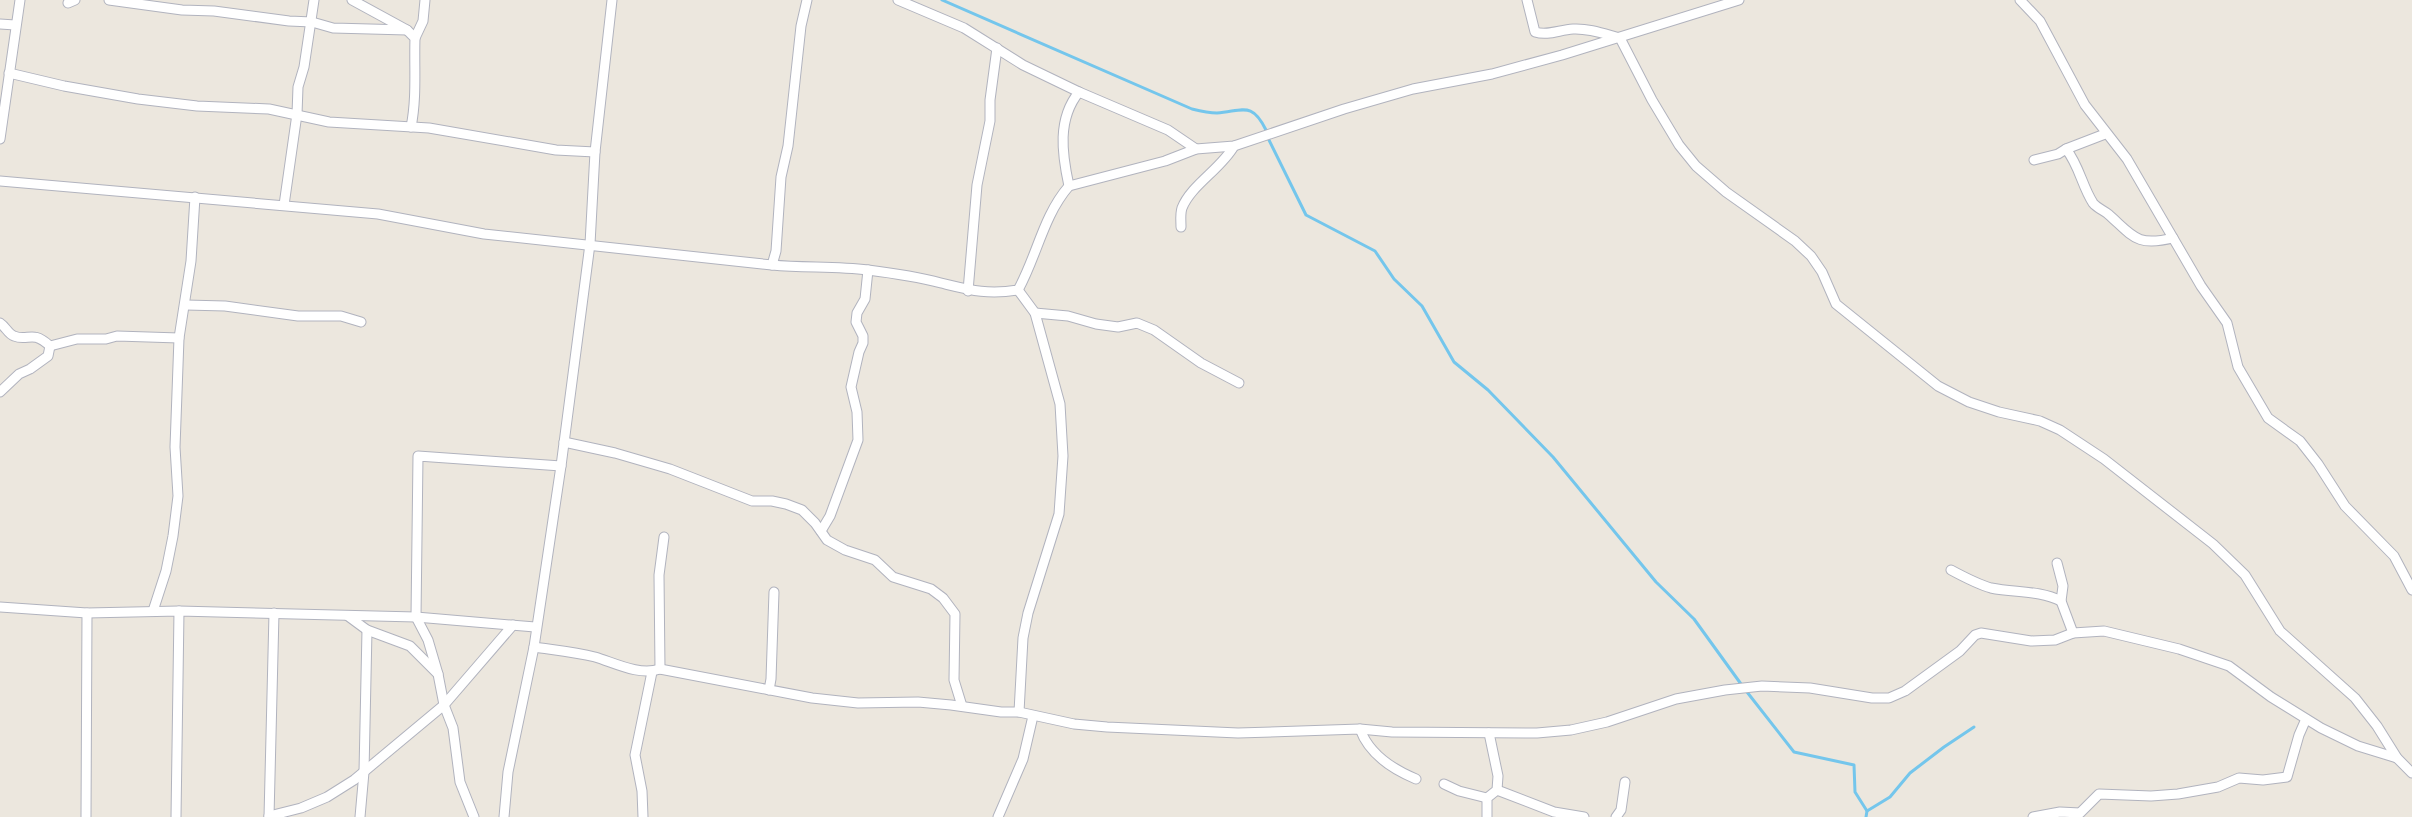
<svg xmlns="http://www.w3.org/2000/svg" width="2412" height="817" font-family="Quicksand,sans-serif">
<rect width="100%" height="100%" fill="#ece7de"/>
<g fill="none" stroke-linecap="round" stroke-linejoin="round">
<g stroke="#74c6ec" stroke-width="3">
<path d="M942,0L1192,109C1200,111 1209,113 1217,113C1243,111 1252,101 1266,130"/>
<polyline points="1268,138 1306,215 1375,251 1394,279 1422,306 1454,362 1488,390 1553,457 1656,582 1694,619 1741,684"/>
<polyline points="1747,692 1794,752 1854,765 1855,792 1867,811 1866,817"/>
<polyline points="1867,811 1890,797 1910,773 1944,747 1974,727"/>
</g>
<g stroke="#b1b3be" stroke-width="11">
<g id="minor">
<polyline points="109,0 182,10 214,11 289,21 312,22 333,28 407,30"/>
<path d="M352,0L407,30L415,38C414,68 417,97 411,127"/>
<polyline points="898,0 964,28 1023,65 1079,92 1168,130 1196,149"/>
<path d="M1527,0L1535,32C1548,36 1559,30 1573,29C1589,28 1605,34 1620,38L1652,100L1679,145L1696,166L1726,192L1795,241L1811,256L1822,272L1836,304L1938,386L1969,402L1999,412L2040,421L2060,430L2104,459L2213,544L2245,575L2280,631L2355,698L2377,726L2397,758L2412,773"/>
<polyline points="2020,0 2040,21 2085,105 2127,159 2201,286 2227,323 2238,367 2268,418 2300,441 2318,464 2345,506 2394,556 2412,590"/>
<polyline points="68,3 75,0"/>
<polyline points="0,24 15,25"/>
<polyline points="415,38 423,21 425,0"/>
<polyline points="9,73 64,86 138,99 197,106 269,109 329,122 429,128 556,150 595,152"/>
<path d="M2105,134L2066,149C2079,165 2082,186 2093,203C2097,208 2103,210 2108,214C2133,236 2136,247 2173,238"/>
<polyline points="0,139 20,0"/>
<polyline points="2034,160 2058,154 2066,149"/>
<path d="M0,181L378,214L484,234L772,265C805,268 836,266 868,270C892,273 918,277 941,283C970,290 987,295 1018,290C1037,256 1043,216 1069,186L1165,161L1196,149L1234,146L1344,109L1413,89L1492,74L1562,55L1739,0"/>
<path d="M1069,186C1062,154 1057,119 1079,92"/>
<polyline points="284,205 297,114 298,87 304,67 314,0"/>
<path d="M1181,227C1181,221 1180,214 1182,208C1191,185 1221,169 1234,146"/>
<polyline points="772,265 776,251 781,177 788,146 801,26 807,0"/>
<polyline points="1018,290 1035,313 1060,404 1063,456 1059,514 1028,613 1023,638 1019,712"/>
<polyline points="968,291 977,185 990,121 990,100 997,48"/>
<polyline points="186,305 225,306 298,316 341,316 361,322"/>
<polyline points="1035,313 1068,316 1096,324 1118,327 1137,323 1154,330 1201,363 1239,383"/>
<path d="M0,323C6,327 8,334 14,336C29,342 31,329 50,346L77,339H106L117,336L179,338"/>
<polyline points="0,392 19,374 30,369 48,356 50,346"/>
<polyline points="564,442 615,453 670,469 752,501 772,501 786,504 802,510 815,523 827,540 845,550 875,560 893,577 931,589 943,598 955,614 954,680 962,706"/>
<polyline points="821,531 830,516 858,440 857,412 851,387 859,352 863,343 863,336 856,322 857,313 865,299 868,270"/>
<polyline points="2057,563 2063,586 2061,601 2073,633"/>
<path d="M1951,570C1964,577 1977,584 1991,588C2015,593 2039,590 2061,601"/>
<polyline points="0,607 87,613 179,611 416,617 535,627"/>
<polyline points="153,611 166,571 173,536 178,496 175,447 179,338 191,261 195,197"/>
<polyline points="348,616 367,630 410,646 438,674 444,705 453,728 460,782 474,817"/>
<path d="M534,647C554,650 575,652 595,657C615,663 639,676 660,669L812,698L858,703L918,702L951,705L1001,712H1019L1074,724L1107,727L1238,733L1360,729L1392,732L1537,733L1571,730L1607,722L1676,699L1725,690L1762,686L1810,688L1872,698H1889L1905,691L1960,651L1975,635L1981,633L2031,641L2055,640L2073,633L2104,631L2179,649L2229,666L2271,697L2321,728L2358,746L2397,758"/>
<polyline points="660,669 659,575 664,537"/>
<polyline points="438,674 428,640 416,617 418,456 561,466"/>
<polyline points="769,690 771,679 774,592"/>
<path d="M1360,729C1369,754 1392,769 1416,779"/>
<polyline points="1444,784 1459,791 1487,798"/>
<polyline points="1497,790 1554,812 1584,817"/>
<polyline points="269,816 301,808 327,797 354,780 444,705 513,625"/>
<polyline points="86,817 87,613"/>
<polyline points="176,817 179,611"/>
<polyline points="269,817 274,613"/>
<polyline points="360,817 364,772 367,630"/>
<polyline points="504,817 508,772 534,647 561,466 590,244 595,152 612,0"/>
<polyline points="643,817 642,791 635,755 652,672"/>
<polyline points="998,817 1023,759 1033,716"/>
<polyline points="1487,817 1487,798 1497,790 1498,776 1489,733"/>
<polyline points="1616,817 1621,810 1625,782"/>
<polyline points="2033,817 2060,812 2080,813 2099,794 2151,796 2178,794 2218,787 2239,778 2263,780 2287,777 2299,735 2306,719"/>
</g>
</g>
<use href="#minor" stroke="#fff" stroke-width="9"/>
</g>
</svg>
